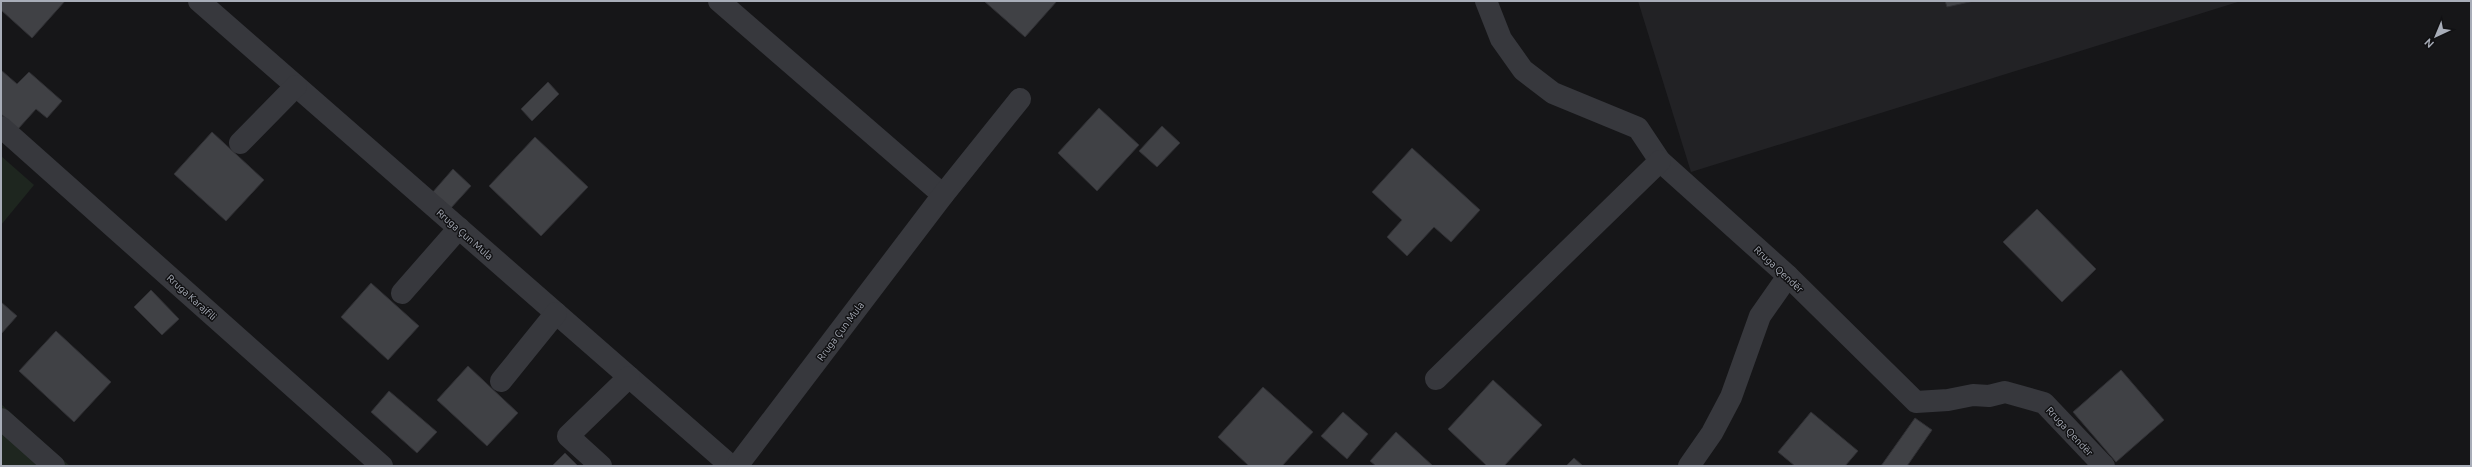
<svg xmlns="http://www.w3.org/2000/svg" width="2472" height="467" font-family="Ubuntu,sans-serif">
<rect width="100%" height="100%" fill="#161618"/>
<polygon fill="#222225" points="1638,1 2241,1 1691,172"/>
<g fill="#1e261f">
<polygon points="1,156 34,185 1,225"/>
<polygon points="1,404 70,466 1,466"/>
</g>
<g fill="#404145" stroke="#303034">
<polygon points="1,1 65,1 32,38 1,10"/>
<polygon points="984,1 1057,1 1025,37"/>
<polygon points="1945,1 1974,1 1947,7"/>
<polygon points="1,70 17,84 29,72 62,101 47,118 36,109 18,129 1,114"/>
<polygon points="548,82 559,94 532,121 521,109"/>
<polygon points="1099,108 1139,145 1097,191 1058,153"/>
<polygon points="1162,126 1180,143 1157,167 1139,151"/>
<polygon points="212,132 264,180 226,221 174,174"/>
<polygon points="535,137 588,187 541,236 489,186"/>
<polygon points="1412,148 1480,210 1451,242 1434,227 1407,256 1387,237 1402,220 1372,192"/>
<polygon points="453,169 471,186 450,209 432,193"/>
<polygon points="2037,209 2096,269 2062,302 2003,242"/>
<polygon points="371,283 419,326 388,360 341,317"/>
<polygon points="151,290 179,319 162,335 134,307"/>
<polygon points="1,302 17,316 1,334"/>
<polygon points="56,331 111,382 74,422 19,371"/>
<polygon points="468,366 518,413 487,446 437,400"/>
<polygon points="2121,370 2164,420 2116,462 2073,412"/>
<polygon points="1493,380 1542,425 1504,466 1487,466 1448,429"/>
<polygon points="1263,387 1313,432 1282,466 1249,466 1218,437"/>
<polygon points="389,391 437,432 417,453 371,412"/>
<polygon points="1343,412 1368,434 1347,459 1321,436"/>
<polygon points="1811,412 1858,451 1845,466 1795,466 1778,452"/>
<polygon points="1915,418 1932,430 1907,466 1881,466"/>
<polygon points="1396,432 1433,466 1376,466 1370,461"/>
<polygon points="565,453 578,466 552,466"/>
<polygon points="1574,458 1583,466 1566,466"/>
</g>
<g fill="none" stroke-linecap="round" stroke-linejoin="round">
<g stroke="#37383d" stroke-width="22">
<polyline points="199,1 731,466"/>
<polyline points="719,1 943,195"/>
<polyline points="1486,1 1501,39 1523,70 1553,93 1638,128 1660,161 1788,276 1916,402 1948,400 1973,395 1989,396 2005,392 2044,403 2104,466"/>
<polyline points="1,127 382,466"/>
<polyline points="240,143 296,86"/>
<polyline points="402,293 459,228"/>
<polyline points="1436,379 1660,161"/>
<polyline points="501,381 556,313"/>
<polyline points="1,419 54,466"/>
<polyline points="601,466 568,436 629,377"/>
<polyline points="737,466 943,195 1020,99"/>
<polyline points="1689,466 1712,433 1731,397 1760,316 1788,276"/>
</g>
</g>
<g text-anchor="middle" stroke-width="3" stroke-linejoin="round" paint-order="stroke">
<g font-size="10" fill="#a8adb8" stroke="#111113">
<text transform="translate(465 234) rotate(41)" y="4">Rruga Çun Mula</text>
<text transform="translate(1779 269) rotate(43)" y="4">Rruga Qendër</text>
<text transform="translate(192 297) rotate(42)" y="4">Rruga Karajfili</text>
<text transform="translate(840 331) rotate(-53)" y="4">Rruga Çun Mula</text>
<text transform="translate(2070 431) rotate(47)" y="4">Rruga Qendër</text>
</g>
</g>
<rect width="2472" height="467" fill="none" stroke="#a8adb8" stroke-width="4"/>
<g transform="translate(2436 36) rotate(224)" stroke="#111113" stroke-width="3" paint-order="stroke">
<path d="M0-3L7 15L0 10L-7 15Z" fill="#a8adb8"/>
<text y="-6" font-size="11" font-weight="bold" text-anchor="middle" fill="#a8adb8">N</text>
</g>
</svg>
